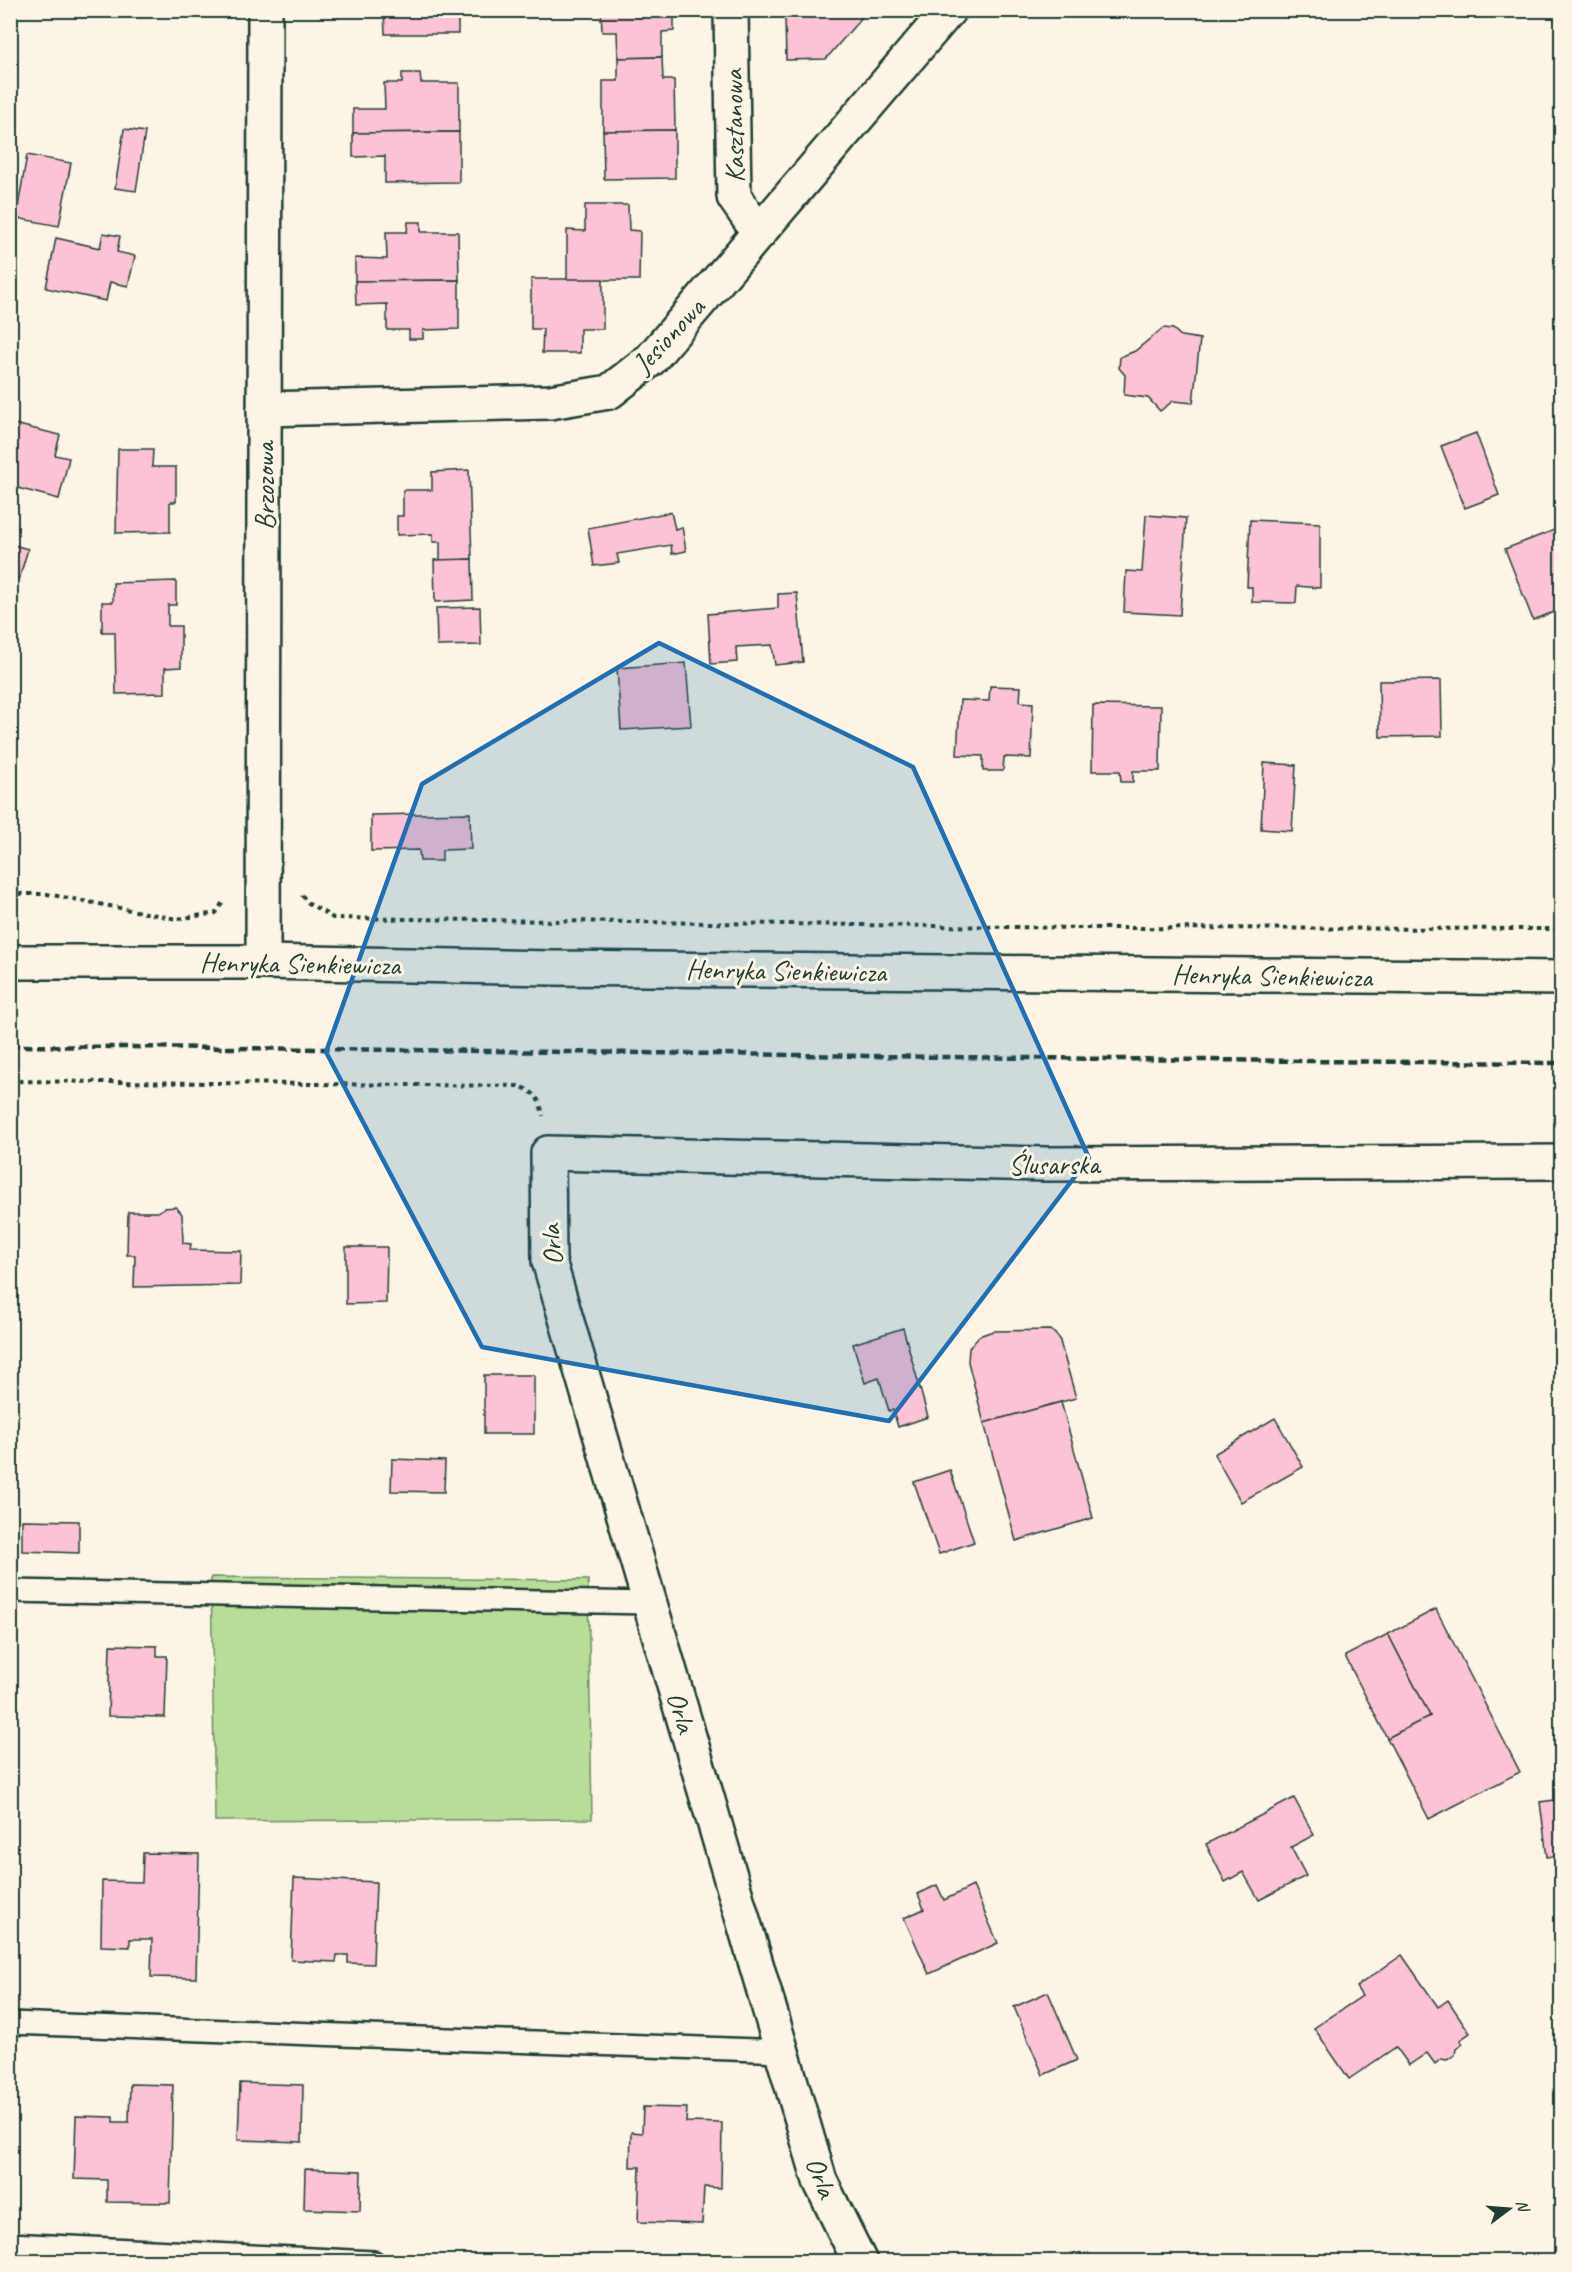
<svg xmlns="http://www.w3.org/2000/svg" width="1572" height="2272" font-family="Caveat,sans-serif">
<rect width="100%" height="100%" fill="#fcf5e5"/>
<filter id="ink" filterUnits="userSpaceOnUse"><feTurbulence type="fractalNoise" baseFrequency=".0167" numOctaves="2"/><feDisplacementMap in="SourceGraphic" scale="12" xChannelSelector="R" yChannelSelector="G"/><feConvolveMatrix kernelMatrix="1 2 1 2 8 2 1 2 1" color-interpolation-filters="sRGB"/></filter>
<g filter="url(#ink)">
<polygon fill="#b8dd98" stroke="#6c8d66" stroke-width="1.5" points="211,1577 588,1580 592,1819 215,1821"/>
<g fill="#fcc2d5" stroke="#1f3d34" stroke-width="1.5">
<polygon points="384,10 458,10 458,34 385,34"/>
<polygon points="601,10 674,10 674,31 662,32 662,57 618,58 617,32 602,32"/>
<polygon points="792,10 868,10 826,59 786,60 785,17 794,15"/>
<polygon points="662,57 663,80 674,80 675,130 603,131 603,81 618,81 618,58"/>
<polygon points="402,73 420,73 421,83 459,83 459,132 353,133 353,109 385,109 384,83 402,83"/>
<polygon points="124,129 145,132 136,191 115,188"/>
<polygon points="675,130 675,178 604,179 603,131"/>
<polygon points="459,132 459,182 385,183 385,156 353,157 353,133"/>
<polygon points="27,155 71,163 59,226 16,218"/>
<polygon points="585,205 628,205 629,230 640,231 639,280 567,280 567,230 585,231"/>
<polygon points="408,222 421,222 421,232 458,232 459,280 355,281 355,258 387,259 386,232 407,232"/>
<polygon points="103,233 120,236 117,252 135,256 128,286 110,282 106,301 46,288 56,238 100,248"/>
<polygon points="531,279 603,279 603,329 580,329 580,353 542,353 543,329 531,329"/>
<polygon points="459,280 459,329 423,330 423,339 409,339 409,330 387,330 387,304 356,305 355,281"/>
<polygon points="1163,328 1173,329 1181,336 1200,339 1193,403 1173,401 1160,411 1148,398 1124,395 1125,375 1119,368 1120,357 1135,351"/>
<polygon points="10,423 60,435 55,455 69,458 59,499 10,486"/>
<polygon points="1476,433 1499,495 1465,508 1441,446"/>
<polygon points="118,449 153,449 152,467 176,467 176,502 170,502 170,532 116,533"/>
<polygon points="469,470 472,559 440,561 440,542 433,542 433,534 397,535 397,516 403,516 403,490 432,490 432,472"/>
<polygon points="671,512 675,529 682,527 686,551 672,554 671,545 617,554 619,563 594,566 588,528"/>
<polygon points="1146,515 1186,518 1180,615 1124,612 1126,571 1142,572"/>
<polygon points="1250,520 1320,523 1320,588 1297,586 1296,603 1252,602 1252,587 1247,587"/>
<polygon points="1562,527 1562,609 1533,620 1505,549"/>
<polygon points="10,544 28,549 19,579 10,577"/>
<polygon points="472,559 473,600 435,602 434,560"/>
<polygon points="176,581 176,605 168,605 168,626 181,626 181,667 165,668 165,693 116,694 115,632 102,632 102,602 113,602 113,583"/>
<polygon points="797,593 803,662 775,665 772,645 736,647 737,662 711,664 708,614 778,608 778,594"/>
<polygon points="480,607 481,645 437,646 436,608"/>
<polygon points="10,633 14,634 10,658"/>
<polygon points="686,663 691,726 621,730 617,668"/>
<polygon points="1441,680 1442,736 1380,737 1379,681"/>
<polygon points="990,686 1021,687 1020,702 1033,703 1031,758 1004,757 1003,771 983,771 983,756 957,755 960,700 989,701"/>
<polygon points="1093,705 1161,706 1160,771 1133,771 1133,782 1121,782 1120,771 1092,771"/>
<polygon points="1264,763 1296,765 1292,831 1261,829"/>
<polygon points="470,813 471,849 442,850 442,861 420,861 419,850 371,851 371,815"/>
<polygon points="176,1207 182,1214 183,1243 191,1244 190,1250 241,1251 240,1285 134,1287 135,1255 127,1255 128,1212 158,1212 164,1208"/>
<polygon points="346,1247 387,1247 386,1303 346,1304"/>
<polygon points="903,1328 928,1417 898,1427 893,1410 889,1411 879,1378 865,1383 853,1344"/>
<polygon points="1051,1330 1059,1338 1076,1398 984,1423 968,1362 969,1348 979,1336 993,1331"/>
<rect x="484" y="1375" width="50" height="59"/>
<polygon points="1061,1402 1093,1518 1016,1541 984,1423"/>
<polygon points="1275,1418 1303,1467 1241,1502 1214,1454"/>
<polygon points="392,1459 445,1461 444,1492 391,1491"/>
<polygon points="950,1470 974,1542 939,1554 914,1482"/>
<polygon points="22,1520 79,1521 79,1553 22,1551"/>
<polygon points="1436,1609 1520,1772 1429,1819 1387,1738 1430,1716 1388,1634"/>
<polygon points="1388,1634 1430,1716 1387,1738 1345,1656"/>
<polygon points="110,1645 157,1646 157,1656 167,1656 165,1717 108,1716"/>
<polygon points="1294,1798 1314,1835 1291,1847 1306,1876 1259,1900 1243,1872 1225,1882 1206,1844"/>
<polygon points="1562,1799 1562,1855 1547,1857 1540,1802"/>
<polygon points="143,1853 199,1854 196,1978 151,1977 152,1939 130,1939 130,1947 101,1946 102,1881 142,1882"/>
<polygon points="294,1878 376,1882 373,1964 348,1963 348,1955 337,1955 336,1962 291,1960"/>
<polygon points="937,1885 944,1900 973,1886 998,1943 929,1974 904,1918 924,1909 918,1894"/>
<polygon points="1402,1955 1438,2007 1448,2000 1470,2033 1460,2040 1463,2044 1456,2049 1455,2055 1447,2060 1441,2059 1435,2064 1427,2053 1409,2065 1396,2047 1349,2079 1314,2028 1362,1996 1356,1987"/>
<polygon points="1048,1992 1077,2060 1043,2075 1014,2007"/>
<polygon points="240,2083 303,2085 302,2142 238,2140"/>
<polygon points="130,2084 173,2085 170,2203 107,2202 107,2180 74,2179 76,2116 113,2117 113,2122 129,2122"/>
<polygon points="643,2107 687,2108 686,2122 722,2123 721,2188 704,2187 702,2224 638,2222 640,2167 630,2167 631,2132 642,2133"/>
<polygon points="305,2169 361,2171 360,2211 304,2209"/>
</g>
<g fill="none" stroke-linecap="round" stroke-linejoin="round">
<g stroke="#1f3d34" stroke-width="26">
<g id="service">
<polyline points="10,1591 650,1603"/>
<polyline points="10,2023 782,2051"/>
<polyline points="10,2244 374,2262"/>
</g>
</g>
<g stroke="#1f3d34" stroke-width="38">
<g id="minor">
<polyline points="731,10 734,197 759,233"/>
<polyline points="264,409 550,402 609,392 651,359 949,10"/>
<polyline points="263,962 265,10"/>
<polyline points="860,2262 820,2181 549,1261 548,1153 1046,1164 1562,1162"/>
</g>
</g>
<g stroke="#1f3d34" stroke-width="38">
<polyline id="secondary" points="10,962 263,962 552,968 1562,978"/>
</g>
<g stroke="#1f3d34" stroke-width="4" stroke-dasharray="4.5 4.5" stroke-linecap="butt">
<polyline points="10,894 47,894 177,919 216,913 223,902"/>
<polyline points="302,895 307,902 333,918 1086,928 1562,929"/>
<path d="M10,1081L518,1086C535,1091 540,1099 543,1116"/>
</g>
<use href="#service" stroke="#fcf5e5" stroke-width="21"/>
<use href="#minor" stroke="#fcf5e5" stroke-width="33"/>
<use href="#secondary" stroke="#fcf5e5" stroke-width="33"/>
<path stroke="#1f3d34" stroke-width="4.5" stroke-dasharray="9 4.5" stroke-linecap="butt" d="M10,1046C528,1050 1044,1060 1562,1063"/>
</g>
</g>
<path fill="#1f6fb2" fill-opacity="0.2" stroke="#1f6fb2" stroke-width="4.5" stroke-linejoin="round" d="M659,643L913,767L1089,1158L889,1421L482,1347L326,1052L422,784Z"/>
<g text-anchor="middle" stroke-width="6" stroke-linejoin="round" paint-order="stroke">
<g font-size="28" fill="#1f3d34" stroke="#fcf5e5">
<text transform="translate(733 126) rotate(-91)" y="10">Kasztanowa</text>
<text transform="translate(668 335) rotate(-47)" y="10">Jesionowa</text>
<text transform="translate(264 486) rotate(-90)" y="10">Brzozowa</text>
<text transform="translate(300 963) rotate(1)" y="10">Henryka Sienkiewicza</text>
<text transform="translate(786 970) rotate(1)" y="10">Henryka Sienkiewicza</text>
<text transform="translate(1272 975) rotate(1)" y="10">Henryka Sienkiewicza</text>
<text x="1054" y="1174">Ślusarska</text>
<text transform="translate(551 1245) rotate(-95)" y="10">Orla</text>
<text transform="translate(682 1712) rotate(73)" y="10">Orla</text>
<text transform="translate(822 2177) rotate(69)" y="10">Orla</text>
</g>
</g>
<rect width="1572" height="2272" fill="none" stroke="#fcf5e5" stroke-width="36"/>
<rect x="18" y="18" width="1536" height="2236" fill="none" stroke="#1f3d34" stroke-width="2" filter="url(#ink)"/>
<g transform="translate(1509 2209) rotate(74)" stroke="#fcf5e5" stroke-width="4.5" paint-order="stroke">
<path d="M0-4.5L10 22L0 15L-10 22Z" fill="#1f3d34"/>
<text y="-9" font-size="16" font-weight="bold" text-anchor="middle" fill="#1f3d34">N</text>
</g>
</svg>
